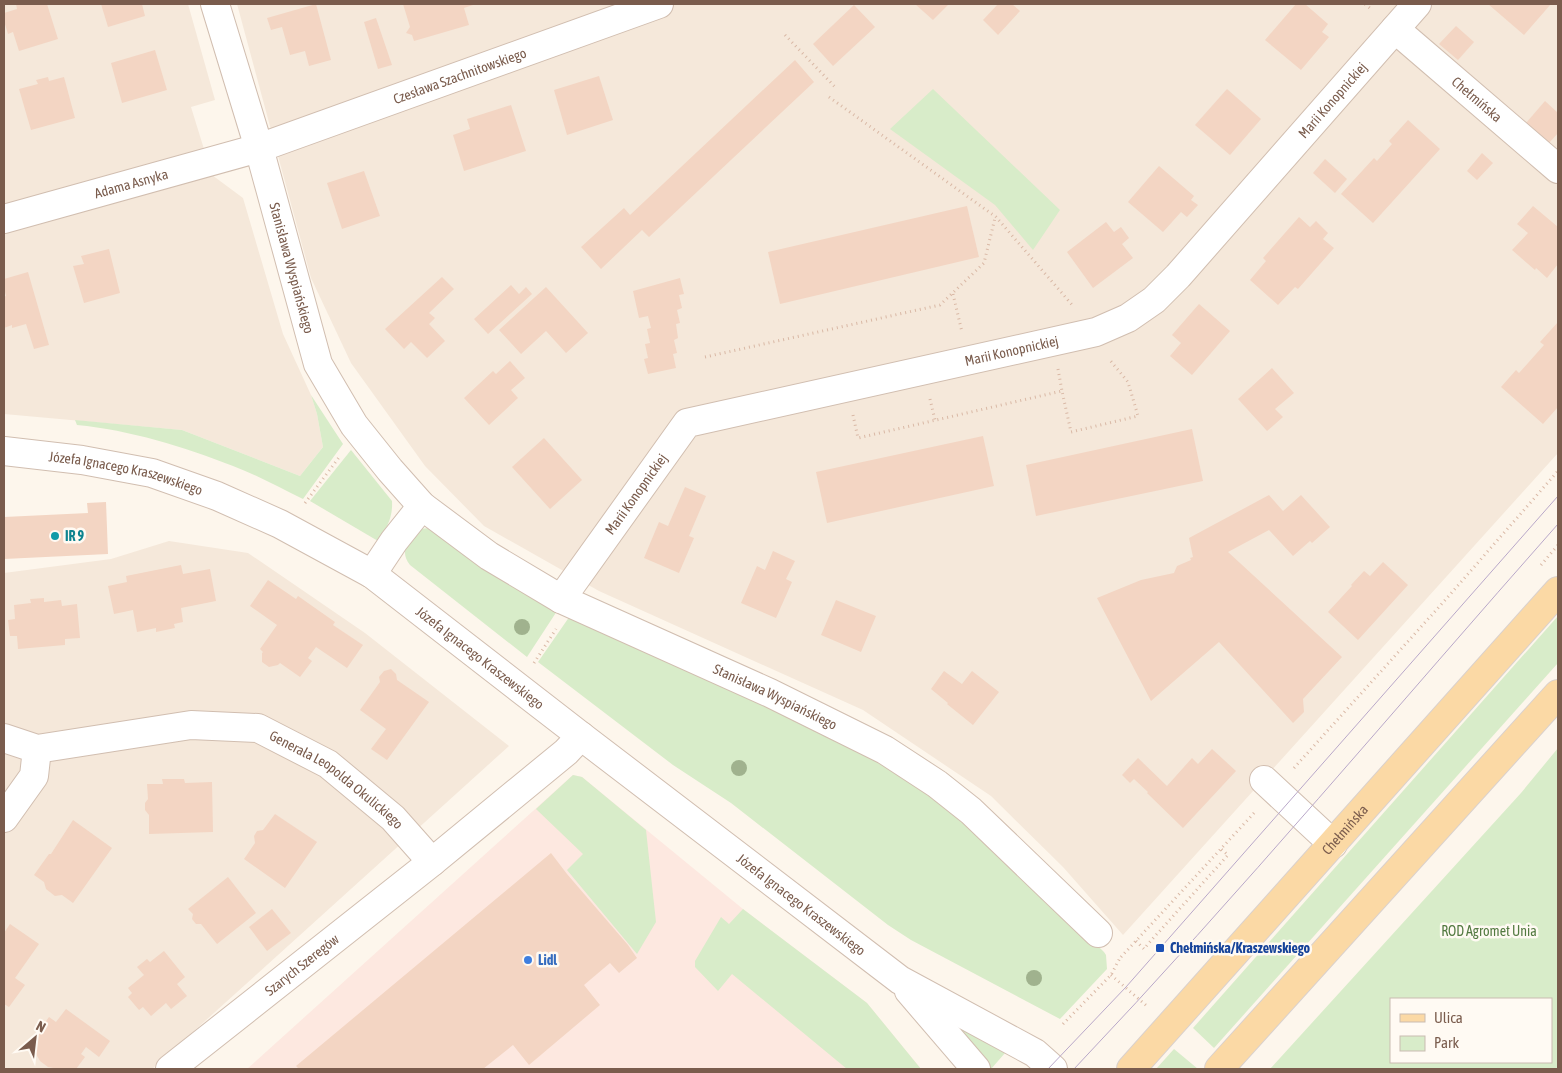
<svg xmlns="http://www.w3.org/2000/svg" width="1562" height="1073" font-family="'Asap Condensed',sans-serif">
<rect width="100%" height="100%" fill="#fdf6ec"/>
<g fill="#f5e8da">
<polygon points="4,4 188,4 215,100 191,107 212,175 243,198 283,334 311,395 317,414 323,447 300,476 182,430 4,414"/>
<polygon points="237,4 1558,4 1558,453 1123,935 1063,867 991,796 863,710 599,591 484,526 425,466 351,363 311,278"/>
<polygon points="169,541 248,553 365,633 509,746 152,1069 4,1069 4,573 111,559"/>
</g>
<polygon fill="#fde8e0" points="573,775 582,777 743,909 867,1003 921,1069 247,1069"/>
<g fill="#d8ecc9" fill-rule="evenodd">
<polygon points="933,89 1060,210 1033,250 995,205 890,129"/>
<path d="M311,395L343,444L303,499C280,488 257,475 233,466C184,447 130,430 77,425L75,420L182,430L300,476L323,447L317,414Z"/>
<path d="M351,450L392,501C393,517 387,528 378,541L310,501Z"/>
<path d="M429,528L437,530L559,608L527,657L410,565C398,549 410,542 420,529Z"/>
<polygon points="572,613 825,729 959,811 1104,952 1106,955 1107,969 1060,1019 911,940 888,925 731,803 673,765 538,662"/>
<polygon points="1558,616 1558,663 1214,1048 1193,1028"/>
<path d="M1558,748V1069H1270L1521,793ZM1551,999V1062H1391V999Z"/>
<polygon points="573,775 582,777 646,830 656,922 637,954 567,870 583,854 536,809"/>
<polygon points="743,909 867,1003 921,1069 847,1069 732,974 718,991 695,967 695,961 721,917 729,924"/>
<polygon points="948,1012 1012,1045 991,1069 985,1069"/>
<polygon points="1174,1049 1198,1069 1156,1069"/>
</g>
<g fill="#f3d5c3">
<polygon points="16,4 47,4 58,39 19,51 13,32 8,34 4,21 4,13 17,9"/>
<polygon points="101,4 142,4 145,16 108,27"/>
<polygon points="316,4 331,60 309,66 305,51 290,55 282,27 271,30 267,18"/>
<polygon points="403,4 476,4 464,8 469,25 414,41 412,35 406,33 410,27"/>
<polygon points="915,4 949,4 933,20"/>
<polygon points="998,4 1012,4 1020,11 998,35 983,20"/>
<polygon points="1296,4 1305,4 1328,24 1322,32 1329,37 1301,70 1265,40"/>
<polygon points="1488,4 1551,4 1524,35"/>
<polygon points="854,5 875,27 833,66 813,44"/>
<polygon points="376,18 392,65 378,69 364,22"/>
<polygon points="1456,26 1474,42 1458,60 1439,44"/>
<polygon points="155,50 167,90 122,103 111,63"/>
<polygon points="795,60 814,82 649,237 642,230 601,269 581,247 624,208 630,215"/>
<polygon points="599,76 613,120 567,135 554,90"/>
<polygon points="48,77 49,81 64,77 75,118 31,130 19,89 38,84 36,80"/>
<polygon points="1227,89 1261,119 1230,155 1195,125"/>
<polygon points="1545,101 1558,113 1558,133 1549,143 1526,123"/>
<polygon points="511,105 526,151 464,171 453,135 470,129 467,119"/>
<polygon points="1408,120 1440,149 1373,223 1341,194 1374,158 1377,161 1392,144 1389,141"/>
<polygon points="1482,153 1493,163 1477,180 1467,171"/>
<polygon points="1325,159 1347,179 1335,193 1313,173"/>
<polygon points="1159,166 1194,196 1191,200 1198,205 1187,217 1181,212 1163,232 1128,202"/>
<polygon points="364,171 380,216 342,229 327,183"/>
<polygon points="967,206 979,257 780,304 768,252"/>
<polygon points="1533,206 1558,227 1558,264 1547,278 1536,268 1535,270 1512,250 1528,233 1517,224"/>
<polygon points="1299,217 1310,227 1316,221 1328,233 1323,239 1334,248 1298,289 1295,287 1278,305 1250,280 1266,261 1263,258"/>
<polygon points="1106,222 1114,232 1121,227 1129,238 1122,244 1133,258 1093,288 1067,252"/>
<polygon points="109,249 120,293 84,303 73,266 84,264 81,256"/>
<polygon points="28,272 49,345 34,349 26,324 12,328 12,325 4,328 4,297 6,296 4,288 4,279"/>
<polygon points="442,277 454,289 429,313 435,318 429,324 445,341 427,358 411,342 404,349 385,329"/>
<polygon points="680,278 684,294 679,295 682,308 677,310 680,323 676,324 678,338 674,340 677,353 673,354 676,368 648,374 644,359 648,358 645,344 650,343 647,329 651,328 648,316 639,318 633,291"/>
<polygon points="511,285 519,294 526,287 532,294 488,334 474,319"/>
<polygon points="546,287 588,333 566,353 546,331 521,354 499,330"/>
<polygon points="1199,304 1230,331 1192,375 1170,356 1181,343 1172,335"/>
<polygon points="1558,322 1558,407 1543,424 1501,387 1516,370 1519,373 1544,345 1540,342"/>
<polygon points="510,361 525,378 511,390 518,398 489,425 464,398 493,371 496,374"/>
<polygon points="1272,368 1294,393 1275,409 1283,417 1267,431 1238,399"/>
<polygon points="1192,429 1203,481 1036,516 1026,465"/>
<polygon points="983,436 994,486 827,523 816,472"/>
<polygon points="544,438 582,480 550,509 512,467"/>
<polygon points="685,487 706,496 689,536 694,538 679,573 644,558 659,522 668,526"/>
<polygon points="1269,495 1283,511 1301,495 1330,527 1312,543 1310,541 1293,556 1269,530 1228,552 1342,657 1303,699 1304,712 1293,723 1219,642 1151,701 1097,598 1141,580 1174,573 1177,566 1191,560 1190,558 1193,557 1189,538"/>
<polygon points="106,502 108,554 4,559 4,517 88,513 87,503"/>
<polygon points="773,551 795,561 786,579 792,582 776,618 741,603 757,566 765,570"/>
<polygon points="1383,562 1408,585 1358,640 1328,612 1352,586 1351,585 1364,571 1370,576"/>
<polygon points="181,565 183,574 210,569 216,601 181,608 183,622 174,624 175,628 156,632 156,628 137,632 133,610 114,614 108,586 127,582 126,576"/>
<polygon points="268,580 296,599 298,596 335,622 333,625 363,645 347,668 316,647 308,658 312,661 300,677 280,663 278,665 269,667 262,662 262,653 263,652 260,649 277,625 250,606"/>
<polygon points="44,598 44,602 61,600 62,606 77,604 80,638 65,639 65,645 18,649 17,636 10,636 8,620 15,619 14,605 31,603 30,599"/>
<polygon points="836,600 876,616 861,652 821,635"/>
<polygon points="391,669 396,674 397,680 429,702 387,760 371,749 386,729 360,710 380,682 379,677 384,671"/>
<polygon points="944,671 962,684 972,671 999,692 973,725 947,704 948,703 931,689"/>
<polygon points="1212,749 1236,771 1183,828 1147,793 1148,792 1134,779 1130,783 1122,775 1138,758 1167,786 1192,758 1198,764"/>
<polygon points="162,779 184,779 185,783 212,782 213,832 149,834 149,815 145,810 145,803 148,799 147,784 163,784"/>
<polygon points="275,814 317,842 285,888 244,859 255,843 254,836 257,831 263,830"/>
<polygon points="73,820 112,848 73,903 62,895 55,896 46,889 44,882 34,875 49,854 51,854"/>
<polygon points="551,853 567,874 628,945 637,958 619,973 610,963 584,985 600,1005 529,1065 513,1045 483,1069 299,1069 296,1066"/>
<polygon points="228,877 256,913 217,944 201,924 196,924 192,919 193,914 188,909"/>
<polygon points="272,909 291,933 267,951 249,927"/>
<polygon points="10,924 39,944 15,978 25,985 9,1007 4,1004 4,933"/>
<polygon points="164,951 185,977 177,984 187,996 171,1009 166,1003 151,1016 143,1007 139,1010 128,997 132,993 128,988 144,975 137,967 147,959 150,962"/>
<polygon points="66,1009 110,1041 99,1057 86,1047 81,1054 85,1057 76,1069 59,1069 48,1067 40,1061 36,1054 36,1053 28,1046 49,1017 56,1022"/>
</g>
<g fill="none" stroke-linecap="round" stroke-linejoin="round">
<g stroke="#d1beb0" stroke-width="30">
<g id="minor">
<path id="s1" d="M215,4L259,148L318,364L354,425L390,470L422,506L489,556L561,599L770,693L885,750L937,784L971,811L1098,933"/>
<path id="s2" d="M1395,29L1558,169"/>
<path id="s3" d="M4,219L259,148L659,4"/>
<path id="s4" d="M4,451L82,460L152,473L217,496L280,524L372,574L581,736L900,980L1035,1053L1053,1069"/>
<polyline points="372,574 394,541 422,506"/>
<path id="s5" d="M561,599L687,423L1096,332L1128,318L1154,300L1178,276L1417,4"/>
<path id="s6" d="M4,738L37,749L191,725L258,728L328,764L393,818L432,862L566,752L581,736"/>
<polyline points="1264,780 1333,844"/>
<polyline points="4,818 34,776 37,749"/>
<polyline points="909,991 976,1069"/>
<path id="s7" d="M170,1069L432,862"/>
</g>
</g>
<g stroke="#dad1cd" stroke-width="30">
<g id="major">
<path id="s8" d="M1131,1069L1558,591"/>
<polyline points="1219,1069 1558,694"/>
</g>
</g>
<g stroke="#d9b8a5" stroke-width="3" stroke-dasharray="1 4" stroke-linecap="butt">
<polyline points="1365,4 1372,10"/>
<polyline points="785,35 837,89"/>
<polyline points="829,97 996,217 1074,307"/>
<polyline points="953,294 962,332"/>
<polyline points="705,357 940,305 984,263 995,218"/>
<polyline points="1058,369 1062,391"/>
<polyline points="930,399 935,420"/>
<polyline points="853,415 858,438 1062,391 1071,432 1138,416 1128,382 1109,359"/>
<polyline points="305,503 340,456"/>
<polyline points="1541,565 1558,545"/>
<polyline points="534,663 556,629"/>
<polyline points="1294,768 1447,598 1558,471"/>
<polyline points="1136,941 1144,949 1148,944 1228,855 1221,849"/>
<polyline points="1121,957 1255,812"/>
<polyline points="1111,975 1148,1007"/>
<polyline points="1063,1024 1111,975 1121,956"/>
</g>
<use href="#minor" stroke="#fff" stroke-width="28"/>
<use href="#major" stroke="#fbd9a5" stroke-width="28"/>
<g stroke="#b9a8c9" stroke-width="1">
<polyline points="1048,1069 1126,987 1558,496"/>
<path d="M1074,1069C1241,893 1397,706 1558,524"/>
</g>
</g>
<g fill="#a0b28e">
<circle cx="522" cy="627" r="8"/>
<circle cx="739" cy="768" r="8"/>
<circle cx="1034" cy="978" r="8"/>
</g>
<circle fill="#0f9aa8" stroke="#fffaf3" stroke-width="2" cx="55" cy="536" r="5"/>
<rect fill="#1a4fb4" stroke="#fffaf3" stroke-width="2" x="1155" y="943" width="10" height="10" rx="2.5"/>
<circle fill="#3f7fe0" stroke="#fffaf3" stroke-width="2" cx="528" cy="960" r="5"/>
<g text-anchor="middle" stroke-width="5" stroke-linejoin="round" paint-order="stroke">
<g font-size="14" fill="#7a5c4d" stroke="#fffaf3">
<text dy="5" stroke="none"><textPath href="#s3" startOffset="478">Czesława Szachnitowskiego</textPath></text>
<text dy="5" stroke="none"><textPath href="#s2" startOffset="108">Chełmińska</textPath></text>
<text dy="5" stroke="none"><textPath href="#s5" startOffset="970">Marii Konopnickiej</textPath></text>
<text dy="5" stroke="none"><textPath href="#s3" startOffset="132">Adama Asnyka</textPath></text>
<text dy="5" stroke="none"><textPath href="#s1" startOffset="275">Stanisława Wyspiańskiego</textPath></text>
<text dy="5" stroke="none"><textPath href="#s5" startOffset="549">Marii Konopnickiej</textPath></text>
<text dy="5" stroke="none"><textPath href="#s4" startOffset="124">Józefa Ignacego Kraszewskiego</textPath></text>
<text dy="5" stroke="none"><textPath href="#s5" startOffset="129">Marii Konopnickiej</textPath></text>
<text dy="5" stroke="none"><textPath href="#s4" startOffset="529">Józefa Ignacego Kraszewskiego</textPath></text>
<text dy="5" stroke="none"><textPath href="#s1" startOffset="954">Stanisława Wyspiańskiego</textPath></text>
<text dy="5" stroke="none"><textPath href="#s6" startOffset="352">Generała Leopolda Okulickiego</textPath></text>
<text dy="5" stroke="none"><textPath href="#s8" startOffset="321">Chełmińska</textPath></text>
<text dy="5" stroke="none"><textPath href="#s4" startOffset="934">Józefa Ignacego Kraszewskiego</textPath></text>
<text dy="5" stroke="none"><textPath href="#s7" startOffset="168">Szarych Szeregów</textPath></text>
</g>
<g font-size="14" font-weight="bold" fill="#0d838f" stroke="#fffaf3" text-anchor="start">
<text x="65" y="541">IR 9</text>
</g>
<g font-size="14" fill="#537a41" stroke="#fffaf3">
<text x="1489" y="936">ROD Agromet Unia</text>
</g>
<g font-size="14" font-weight="bold" fill="#164399" stroke="#fffaf3" text-anchor="start">
<text x="1170" y="953">Chełmińska/Kraszewskiego</text>
</g>
<g font-size="14" font-weight="bold" fill="#366cbe" stroke="#fffaf3" text-anchor="start">
<text x="538" y="965">Lidl</text>
</g>
</g>
<rect width="1562" height="1073" fill="none" stroke="#7a5c4d" stroke-width="10"/>
<rect x="1390" y="998" width="162" height="65" fill="#fffaf3" stroke="#cabbb1"/>
<rect x="1400" y="1014" width="25" height="8" fill="#fbd9a5" stroke="#cabbb1"/>
<text x="1434" y="1023" font-size="15" fill="#7a5c4d">Ulica</text>
<rect x="1400" y="1036" width="25" height="15" fill="#d8ecc9" stroke="#cabbb1"/>
<text x="1434" y="1048" font-size="15" fill="#7a5c4d">Park</text>
<g transform="translate(35 1038) rotate(28)" stroke="#fffaf3" stroke-width="4" paint-order="stroke">
<path d="M0-4L9 19L0 12L-9 19Z" fill="#7a5c4d"/>
<text y="-8" font-size="14" font-weight="bold" text-anchor="middle" fill="#7a5c4d">N</text>
</g>
</svg>
